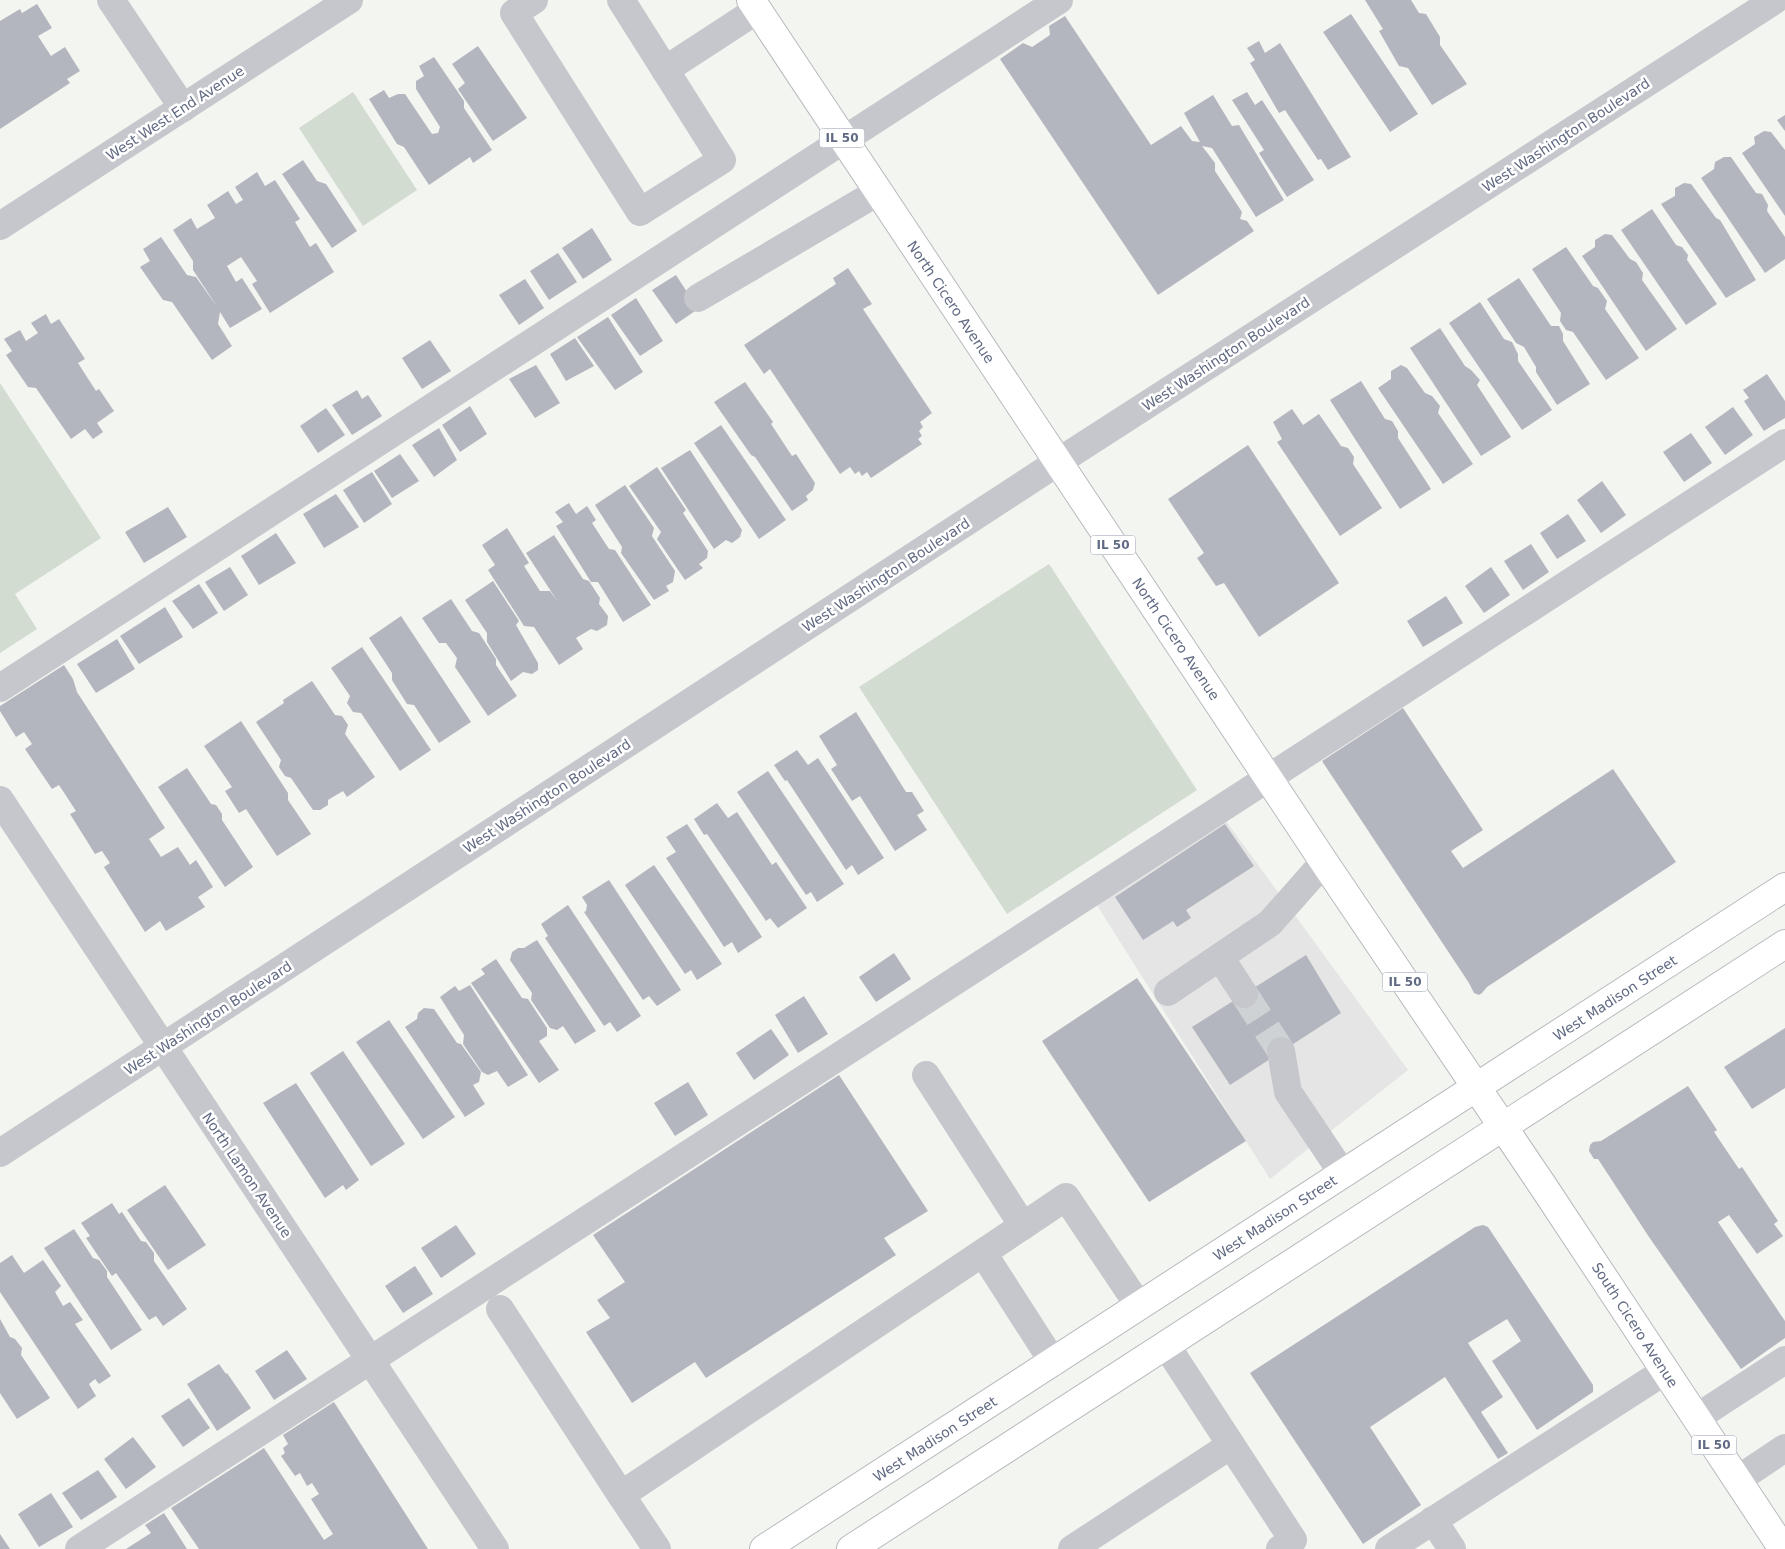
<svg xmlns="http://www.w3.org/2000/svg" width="1785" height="1549" font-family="'DejaVu Sans',sans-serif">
<rect width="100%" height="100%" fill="#f3f5f0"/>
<polygon fill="#e4e5e4" points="1223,817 1408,1070 1270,1179 1093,899"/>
<g fill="#d2dcd1">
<polygon points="353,92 417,190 363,226 299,128"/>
<polygon points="0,383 101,538 15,594 37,629 0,653"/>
<polygon points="1049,564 1197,790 1007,914 859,687"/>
</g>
<g fill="#b3b6be">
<polygon points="1365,0 1411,0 1419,13 1426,14 1440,37 1440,45 1467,84 1432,105 1408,68 1399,66 1379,31 1383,29"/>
<polygon points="37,4 52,28 38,36 51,56 65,47 80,71 67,79 70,83 0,129 0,21 20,9 22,13"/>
<polygon points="1351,14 1418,114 1390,132 1323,32"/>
<polygon points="1065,16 1151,145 1181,126 1192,141 1200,142 1184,113 1213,95 1232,126 1239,125 1284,200 1256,217 1212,148 1202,146 1215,163 1215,171 1242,212 1240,219 1247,221 1254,231 1158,295 1000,59 1023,43 1032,47 1050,35 1049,26"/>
<polygon points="1259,41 1265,53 1280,43 1351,157 1328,170 1321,159 1318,160 1285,110 1279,113 1250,63 1255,60 1247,48"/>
<polygon points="478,46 527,118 493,141 458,89 465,83 452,64"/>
<polygon points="434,57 464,101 464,108 492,150 473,163 470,157 429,185 404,147 397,144 369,99 384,90 389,98 398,94 405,94 432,134 438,133 440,127 416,89 416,81 424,76 419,66"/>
<polygon points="1247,92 1255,105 1262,100 1314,180 1287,197 1259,153 1264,150 1232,100"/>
<polygon points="1785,115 1785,131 1777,120"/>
<polygon points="1764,131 1771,132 1785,150 1785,216 1742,153 1755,144 1754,137"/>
<polygon points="1724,157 1731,157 1756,193 1762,194 1768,205 1767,211 1785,237 1785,259 1765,273 1701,178 1714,169 1715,162"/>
<polygon points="303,160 317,181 326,184 357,231 332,248 282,174"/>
<polygon points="257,172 265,186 275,180 300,219 295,222 310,247 316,243 334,272 270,313 252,284 257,281 241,257 227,266 236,282 242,278 262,309 230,328 220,312 218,324 232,346 212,360 172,302 163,300 140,267 150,261 143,249 161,237 187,275 196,277 218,308 193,270 193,261 173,230 191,218 197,229 215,218 207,205 228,191 236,204 243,200 235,187"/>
<polygon points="1684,183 1691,184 1716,218 1720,220 1756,280 1726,298 1661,204 1675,196 1675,188"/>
<polygon points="1652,209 1676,245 1682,247 1688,255 1687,260 1717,304 1686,325 1621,230"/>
<polygon points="592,228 612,260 583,279 562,248"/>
<polygon points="1605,234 1612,235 1630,259 1636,262 1643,273 1642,280 1677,329 1646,351 1582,256 1595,247 1595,240"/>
<polygon points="1566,247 1593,286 1598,288 1607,301 1605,309 1639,358 1606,380 1573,332 1566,330 1560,321 1561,313 1532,269"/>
<polygon points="558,253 577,282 549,300 530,271"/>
<polygon points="848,268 872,304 863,309 932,413 920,422 923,427 919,431 922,436 918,439 922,444 871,478 867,472 862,476 859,471 855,474 850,467 840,474 770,369 764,374 744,345 836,284 833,278"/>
<polygon points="676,275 698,309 676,324 652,290"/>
<polygon points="1519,278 1551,326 1559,326 1563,334 1563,341 1590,384 1557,405 1536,372 1536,367 1524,347 1516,343 1487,299"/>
<polygon points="525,279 544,308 519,325 499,295"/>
<polygon points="636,298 663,341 640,356 611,315"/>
<polygon points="1480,302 1504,339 1512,342 1518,354 1518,361 1552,410 1522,430 1449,323"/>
<polygon points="46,314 51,324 59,319 85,359 78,363 96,391 99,389 114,411 97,423 103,432 93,439 85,429 71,439 36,388 28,387 6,355 12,351 4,339 20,330 26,341 38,333 31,323"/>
<polygon points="608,317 643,372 615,390 577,337"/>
<polygon points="1440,328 1465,366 1471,370 1480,380 1477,385 1511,437 1481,456 1410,348"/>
<polygon points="575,338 594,366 566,381 550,354"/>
<polygon points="430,340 451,371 422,389 402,358"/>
<polygon points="536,365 560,403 535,418 509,379"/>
<polygon points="1401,365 1407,368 1425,393 1432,396 1440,406 1438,413 1473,464 1443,484 1378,388 1391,379 1391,371"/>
<polygon points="1767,374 1785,401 1785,418 1764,431 1744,401 1749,398 1743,390"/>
<polygon points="1361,381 1385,419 1392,421 1398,431 1398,438 1431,489 1400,509 1330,400"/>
<polygon points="745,382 773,422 771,424 792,456 796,454 815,483 813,490 806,496 808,500 792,511 755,457 751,455 714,402"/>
<polygon points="357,390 362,399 368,395 382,416 352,435 332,405"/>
<polygon points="470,406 487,434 460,452 442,425"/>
<polygon points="1733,407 1753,435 1725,455 1705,427"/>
<polygon points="326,408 345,435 318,453 300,426"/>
<polygon points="1292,409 1303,425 1319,414 1341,446 1348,448 1354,457 1353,464 1382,508 1340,536 1277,442 1282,439 1273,422"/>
<polygon points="721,425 786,520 759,539 694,443"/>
<polygon points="439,428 457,460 434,477 412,445"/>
<polygon points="1691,433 1712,463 1684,482 1663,452"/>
<polygon points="1248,445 1339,583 1259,637 1224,583 1216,586 1197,558 1204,553 1168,499"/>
<polygon points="690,450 742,530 740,537 732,543 726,540 714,549 661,468"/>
<polygon points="400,454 419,481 392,498 374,471"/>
<polygon points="657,467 686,510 683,513 708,551 707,558 699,564 703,568 685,580 657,539 661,532 629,486"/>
<polygon points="372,472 392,504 364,523 343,490"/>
<polygon points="1602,481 1626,515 1601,533 1577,500"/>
<polygon points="625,485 654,528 652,536 675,571 673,582 666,586 669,591 654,600 621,553 622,547 595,505"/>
<polygon points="336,494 359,527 324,548 303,514"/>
<polygon points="569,503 576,514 587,506 596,520 592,523 609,549 615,550 651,605 623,622 598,582 591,582 556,526 563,522 555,512"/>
<polygon points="168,507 187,537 144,563 125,532"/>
<polygon points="1568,514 1586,541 1557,559 1540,533"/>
<polygon points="507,528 529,563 524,566 540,591 550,591 558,602 526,553 554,535 583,579 589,581 600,598 599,604 608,616 607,625 597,631 591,629 576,638 583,649 559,665 534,627 524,626 488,570 495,565 482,545"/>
<polygon points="276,533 296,563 259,585 241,556"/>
<polygon points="1531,544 1549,572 1523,590 1504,561"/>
<polygon points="230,567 248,595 224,611 205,582"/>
<polygon points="1491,567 1510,595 1484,613 1465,586"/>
<polygon points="493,581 519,621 516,625 538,663 538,670 532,674 523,672 511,681 487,642 487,633 465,600"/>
<polygon points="199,584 218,613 193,629 172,601"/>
<polygon points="1446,596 1463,623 1423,647 1407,621"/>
<polygon points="451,599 472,631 479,633 496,659 496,665 517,696 488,716 455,667 457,658 446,643 439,643 422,618"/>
<polygon points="165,607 183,637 139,664 120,636"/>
<polygon points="401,616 471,722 439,743 414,705 407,704 392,680 392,673 369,638"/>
<polygon points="117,639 135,669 96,693 77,664"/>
<polygon points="362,647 431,750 400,771 361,713 353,712 347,703 350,696 331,668"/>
<polygon points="64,665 73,679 77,692 165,828 149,839 161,857 178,847 190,865 196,860 213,887 198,897 205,907 166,931 160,921 145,932 104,867 110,863 102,851 95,854 70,814 76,811 59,785 52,789 25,749 32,744 24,732 16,737 0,711 0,706"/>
<polygon points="312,681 335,715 342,716 348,725 345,734 375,777 347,797 343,791 328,800 328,805 320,810 313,810 291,778 285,776 279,767 281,760 256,722 284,703 283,700"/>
<polygon points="1403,708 1483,830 1451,851 1463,868 1613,769 1676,862 1487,987 1482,993 1479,995 1474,993 1469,983 1322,761"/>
<polygon points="856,712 906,792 912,792 924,811 917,815 927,830 895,851 860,796 852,801 831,769 837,765 819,736"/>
<polygon points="241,721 288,793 288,800 311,834 277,856 246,809 239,813 225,791 232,787 204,746"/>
<polygon points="797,750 808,765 818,758 884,858 858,875 852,865 846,870 787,780 785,781 774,765"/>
<polygon points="187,768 211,804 216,805 222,814 222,820 253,867 225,887 158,787"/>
<polygon points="768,771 844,884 817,902 811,892 806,895 737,792"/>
<polygon points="717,803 728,818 737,812 772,865 776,862 807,908 778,928 770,918 766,921 707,834 704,835 694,819"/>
<polygon points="687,824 762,937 738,953 732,942 724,947 666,858 676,852 666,837"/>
<polygon points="1225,824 1254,866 1186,910 1191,918 1177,927 1173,921 1143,940 1115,897"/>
<polygon points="654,865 722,964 697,980 691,970 685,974 625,885"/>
<polygon points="609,880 681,990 657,1006 649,996 643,1000 584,912 586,911 587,905 582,897"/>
<polygon points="568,905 641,1016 617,1032 610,1022 604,1026 545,938 548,936 541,924"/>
<polygon points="537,940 596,1031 575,1044 563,1026 557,1030 550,1028 531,1000 532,993 510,960 512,952 518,948 524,948"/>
<polygon points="894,953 911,979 876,1002 859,977"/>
<polygon points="1306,955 1341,1013 1230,1085 1192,1027"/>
<polygon points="496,959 522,998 528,999 547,1028 547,1036 539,1041 559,1070 539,1083 471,983 485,974 481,969"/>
<polygon points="1137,978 1246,1141 1149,1202 1042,1041"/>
<polygon points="470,985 528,1075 508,1087 497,1071 488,1075 482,1072 463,1044 464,1035 440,997 455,986 459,991"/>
<polygon points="804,996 828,1034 798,1053 775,1015"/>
<polygon points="424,1008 434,1009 457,1043 461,1044 481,1072 479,1082 473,1085 485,1104 465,1117 405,1027 417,1019 418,1013"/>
<polygon points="389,1020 455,1117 423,1139 356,1042"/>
<polygon points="1785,1028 1785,1088 1752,1109 1724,1067"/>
<polygon points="771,1029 789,1055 754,1080 736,1053"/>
<polygon points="343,1051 405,1144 371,1166 310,1073"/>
<polygon points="839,1075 928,1211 884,1238 896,1255 706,1378 695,1362 632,1403 586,1332 610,1318 597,1300 625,1282 593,1235"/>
<polygon points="688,1082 708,1115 675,1136 654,1103"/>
<polygon points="296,1083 359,1180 346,1190 343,1185 325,1198 263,1103"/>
<polygon points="1688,1086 1717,1130 1714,1132 1739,1169 1742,1167 1778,1221 1774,1224 1783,1236 1757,1254 1729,1215 1718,1222 1785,1321 1785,1338 1741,1369 1649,1237 1598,1159 1594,1159 1589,1151 1590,1145 1593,1142 1601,1141"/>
<polygon points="165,1185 206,1245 168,1270 127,1210"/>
<polygon points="112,1203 119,1214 122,1212 141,1241 146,1242 154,1253 154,1261 187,1309 163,1326 156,1316 149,1320 116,1273 112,1276 86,1238 90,1236 81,1223"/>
<polygon points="456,1225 476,1254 441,1278 421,1248"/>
<polygon points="1483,1225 1488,1227 1593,1385 1593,1392 1537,1430 1492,1361 1521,1341 1507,1319 1468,1343 1503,1397 1481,1412 1508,1453 1498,1459 1445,1377 1370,1427 1421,1505 1363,1544 1250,1373 1475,1227"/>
<polygon points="74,1229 93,1258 99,1260 107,1271 107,1277 142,1330 111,1350 44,1248"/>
<polygon points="12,1255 24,1273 43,1260 61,1286 55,1292 63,1306 70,1302 83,1320 75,1324 111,1376 99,1384 95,1379 89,1384 96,1396 78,1409 0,1292 0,1263"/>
<polygon points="415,1266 433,1294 403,1313 385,1286"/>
<polygon points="0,1319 10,1337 15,1339 22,1348 21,1355 50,1398 17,1419 0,1393"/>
<polygon points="287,1350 307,1379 274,1400 255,1371"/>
<polygon points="219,1364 226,1374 227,1373 251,1408 217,1431 187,1384"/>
<polygon points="189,1398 210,1428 183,1447 161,1416"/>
<polygon points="334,1402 428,1549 199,1549 171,1508 264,1448 324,1540 333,1534 311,1499 319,1494 312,1483 307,1486 300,1473 295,1476 281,1456 285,1453 283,1448 288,1444 283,1435"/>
<polygon points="133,1437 156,1467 126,1489 104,1459"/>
<polygon points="98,1470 117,1497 81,1520 62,1493"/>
<polygon points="51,1493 73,1527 39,1547 18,1514"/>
<polygon points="164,1513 187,1549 126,1549 151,1533 145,1525"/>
<polygon points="0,1534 10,1549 0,1549"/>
</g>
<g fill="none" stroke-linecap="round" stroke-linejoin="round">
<polyline stroke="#ced2d5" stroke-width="28" stroke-dasharray="28 14" stroke-linecap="butt" points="1244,994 1281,1051"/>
<g stroke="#b8babf" stroke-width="30">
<g id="major">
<polyline points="751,0 1324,862 1543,1186 1783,1549"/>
<polyline points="764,1549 1785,887"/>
<polyline points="851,1549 1785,944"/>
</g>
</g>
<g stroke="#c6c7cc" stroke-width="28">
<polyline points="111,0 183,108"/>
<polyline points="534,0 514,13 640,212 722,160 621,0"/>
<polyline points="665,70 757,10"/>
<polyline points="0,226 349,0"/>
<polyline points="698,298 878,192"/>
<polyline points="0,688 1059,0"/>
<polyline points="0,800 495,1549"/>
<polyline points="1220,957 1244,994"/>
<polyline points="1168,992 1270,923 1324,862"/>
<polyline points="1281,1051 1288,1092 1343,1174"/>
<polyline points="926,1075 1023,1226"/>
<polyline points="0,1153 1058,462 1775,0"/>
<polyline points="983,1253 1053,1362"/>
<polyline points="500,1309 621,1495"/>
<polyline points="1166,1345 1293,1540 1280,1549"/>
<polyline points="1696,1418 1785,1360"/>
<polyline points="1737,1480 1785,1448"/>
<polyline points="1433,1520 1452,1549"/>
<polyline points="79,1549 1785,443"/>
<polyline points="657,1549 621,1495 1066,1197 1139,1306"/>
<polyline points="1072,1549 1231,1445"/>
<polyline points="1389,1549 1665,1371"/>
</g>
<use href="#major" stroke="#fff" stroke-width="28"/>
</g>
<g text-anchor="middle" stroke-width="5" stroke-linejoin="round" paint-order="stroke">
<g fill="#fff" stroke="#9097a8" stroke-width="1">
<rect x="819.5" y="128.5" width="45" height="19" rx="4"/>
<rect x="1090.5" y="535.5" width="45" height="19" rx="4"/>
<rect x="1382.5" y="972.5" width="45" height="19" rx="4"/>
<rect x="1691.5" y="1435.5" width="45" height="19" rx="4"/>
</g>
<g font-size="12" font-weight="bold" fill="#616a83">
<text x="842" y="142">IL 50</text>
<text x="1113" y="549">IL 50</text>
<text x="1405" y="986">IL 50</text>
<text x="1714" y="1449">IL 50</text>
</g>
<g font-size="14" fill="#616a83" stroke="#fff">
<text transform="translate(175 113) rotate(-33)" y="5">West West End Avenue</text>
<text transform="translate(1566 135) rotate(-33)" y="5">West Washington Boulevard</text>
<text transform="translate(951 302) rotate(56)" y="5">North Cicero Avenue</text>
<text transform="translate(1226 354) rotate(-33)" y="5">West Washington Boulevard</text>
<text transform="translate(886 575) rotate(-33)" y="5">West Washington Boulevard</text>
<text transform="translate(1176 639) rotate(56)" y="5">North Cicero Avenue</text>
<text transform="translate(547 796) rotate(-33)" y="5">West Washington Boulevard</text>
<text transform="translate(1615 998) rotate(-33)" y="5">West Madison Street</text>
<text transform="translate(208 1018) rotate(-33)" y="5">West Washington Boulevard</text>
<text transform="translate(247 1175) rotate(56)" y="5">North Lamon Avenue</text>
<text transform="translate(1275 1218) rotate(-33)" y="5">West Madison Street</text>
<text transform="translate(1635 1325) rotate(57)" y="5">South Cicero Avenue</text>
<text transform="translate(935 1439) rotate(-33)" y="5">West Madison Street</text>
</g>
</g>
</svg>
